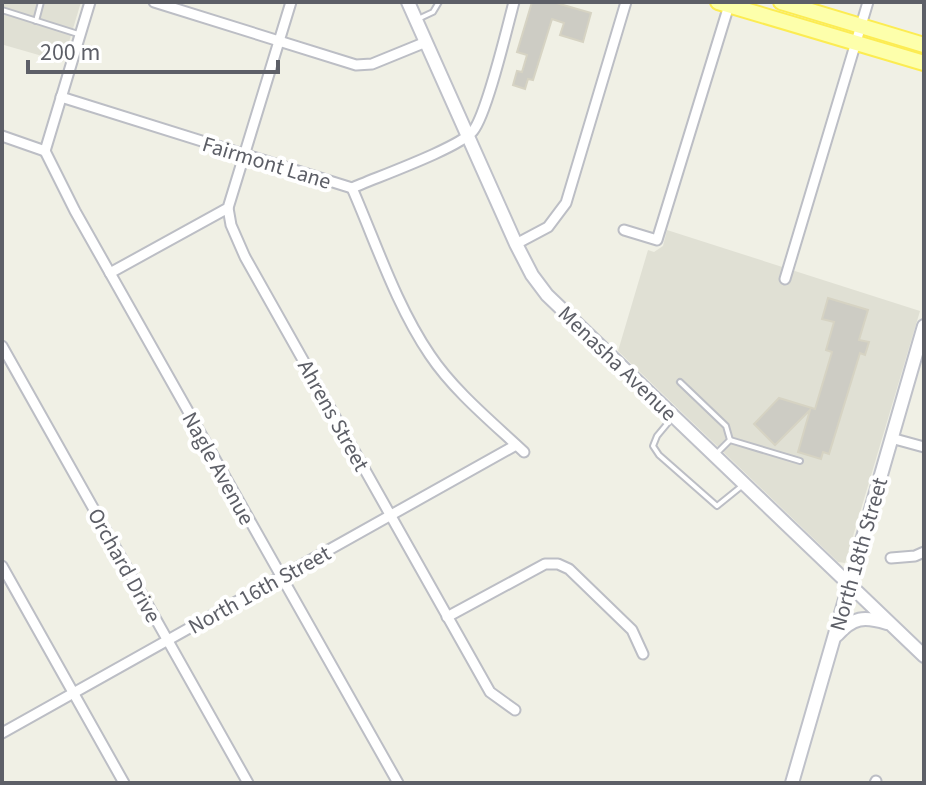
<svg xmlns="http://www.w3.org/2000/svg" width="926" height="785" font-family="'Source Sans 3',sans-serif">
<rect width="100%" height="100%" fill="#f0f0e5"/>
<g fill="#e0e0d4">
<polygon points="2,2 81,2 63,62 4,45 2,50"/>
<polygon points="667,230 920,311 845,563 838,562 618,351 648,250 654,252 663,246"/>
</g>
<g fill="#cdccc4" stroke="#d6d3c3" stroke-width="2">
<polygon points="532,2 553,2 591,13 583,42 560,35 564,23 552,19 533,80 528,79 525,89 513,85 517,71 522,72 527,55 517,52"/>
<polygon points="828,298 868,310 859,340 869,342 865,355 860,353 829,454 823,452 821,459 798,452 810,410 775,445 754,424 779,398 815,409 832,352 826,350 834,322 822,319"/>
</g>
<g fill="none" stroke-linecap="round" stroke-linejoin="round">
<g stroke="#bcbec5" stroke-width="8">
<g id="lane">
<polyline points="2,10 78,34"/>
<polyline points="418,19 433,12 439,2"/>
<polyline points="36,21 41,2"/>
<polyline points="680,382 726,426 730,440 716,454"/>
<polyline points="672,418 657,436 653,446 659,455 717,506 743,485"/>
<polyline points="730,440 800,461"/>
</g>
</g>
<g stroke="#bcbec5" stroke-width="13">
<g id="street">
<polyline points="154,2 356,65 372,64 426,42"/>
<path d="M61,97L352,188C377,177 459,148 473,131C487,114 507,28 514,2"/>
<polyline points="2,136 45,151"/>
<polyline points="45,151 75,211 398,783"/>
<polyline points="45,151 90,2"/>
<path d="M352,188C376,243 396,305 430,355C454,391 492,422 524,452"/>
<polyline points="228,208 231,225 245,257 490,692 515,710"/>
<polyline points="624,230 657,240 730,2"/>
<polyline points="516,244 548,227 566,203 626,2"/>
<polyline points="110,273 228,208 291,2"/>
<polyline points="785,279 868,2"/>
<polyline points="2,346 248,783"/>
<polyline points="891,438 924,447"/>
<polyline points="891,558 915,556 924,552"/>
<polyline points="2,566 124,783"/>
<polyline points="447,617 545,564 558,564 569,569 632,630 643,654"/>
<polyline points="2,733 516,445"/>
<polyline points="875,783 876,781"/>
</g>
</g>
<g stroke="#bfc1c9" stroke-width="16">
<g id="secondary">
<polyline points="408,2 516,244 532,275 547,295 924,656"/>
<path d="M837,635C853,617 864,616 887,623"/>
<polyline points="792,783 924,326"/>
</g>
</g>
<g stroke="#fcec52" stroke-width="18">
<g id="primary">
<polyline points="718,2 924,63"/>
<polyline points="781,2 924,45"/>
</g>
</g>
<use href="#lane" stroke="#fff" stroke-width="4"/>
<use href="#street" stroke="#fff" stroke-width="9"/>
<use href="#secondary" stroke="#fff" stroke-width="12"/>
<use href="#primary" stroke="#fdffab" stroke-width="14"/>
</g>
<g text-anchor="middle" stroke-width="8" stroke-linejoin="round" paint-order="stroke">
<g font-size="22" fill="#5d5f67" stroke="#fff">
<text transform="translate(267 162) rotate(17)" y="8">Fairmont Lane</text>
<text transform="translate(618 363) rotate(44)" y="8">Menasha Avenue</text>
<text transform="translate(334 415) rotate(61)" y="8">Ahrens Street</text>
<text transform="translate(219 468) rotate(61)" y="8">Nagle Avenue</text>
<text transform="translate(858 554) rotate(-74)" y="8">North 18th Street</text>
<text transform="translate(125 565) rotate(61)" y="8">Orchard Drive</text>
<text transform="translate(259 589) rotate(-29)" y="8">North 16th Street</text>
</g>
</g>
<rect width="926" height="785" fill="none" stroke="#5d5f67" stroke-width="8"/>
<path d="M28 60v12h250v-12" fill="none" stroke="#5d5f67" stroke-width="4"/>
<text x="40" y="60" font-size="24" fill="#5d5f67" stroke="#ffffff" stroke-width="6" paint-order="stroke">200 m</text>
</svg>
